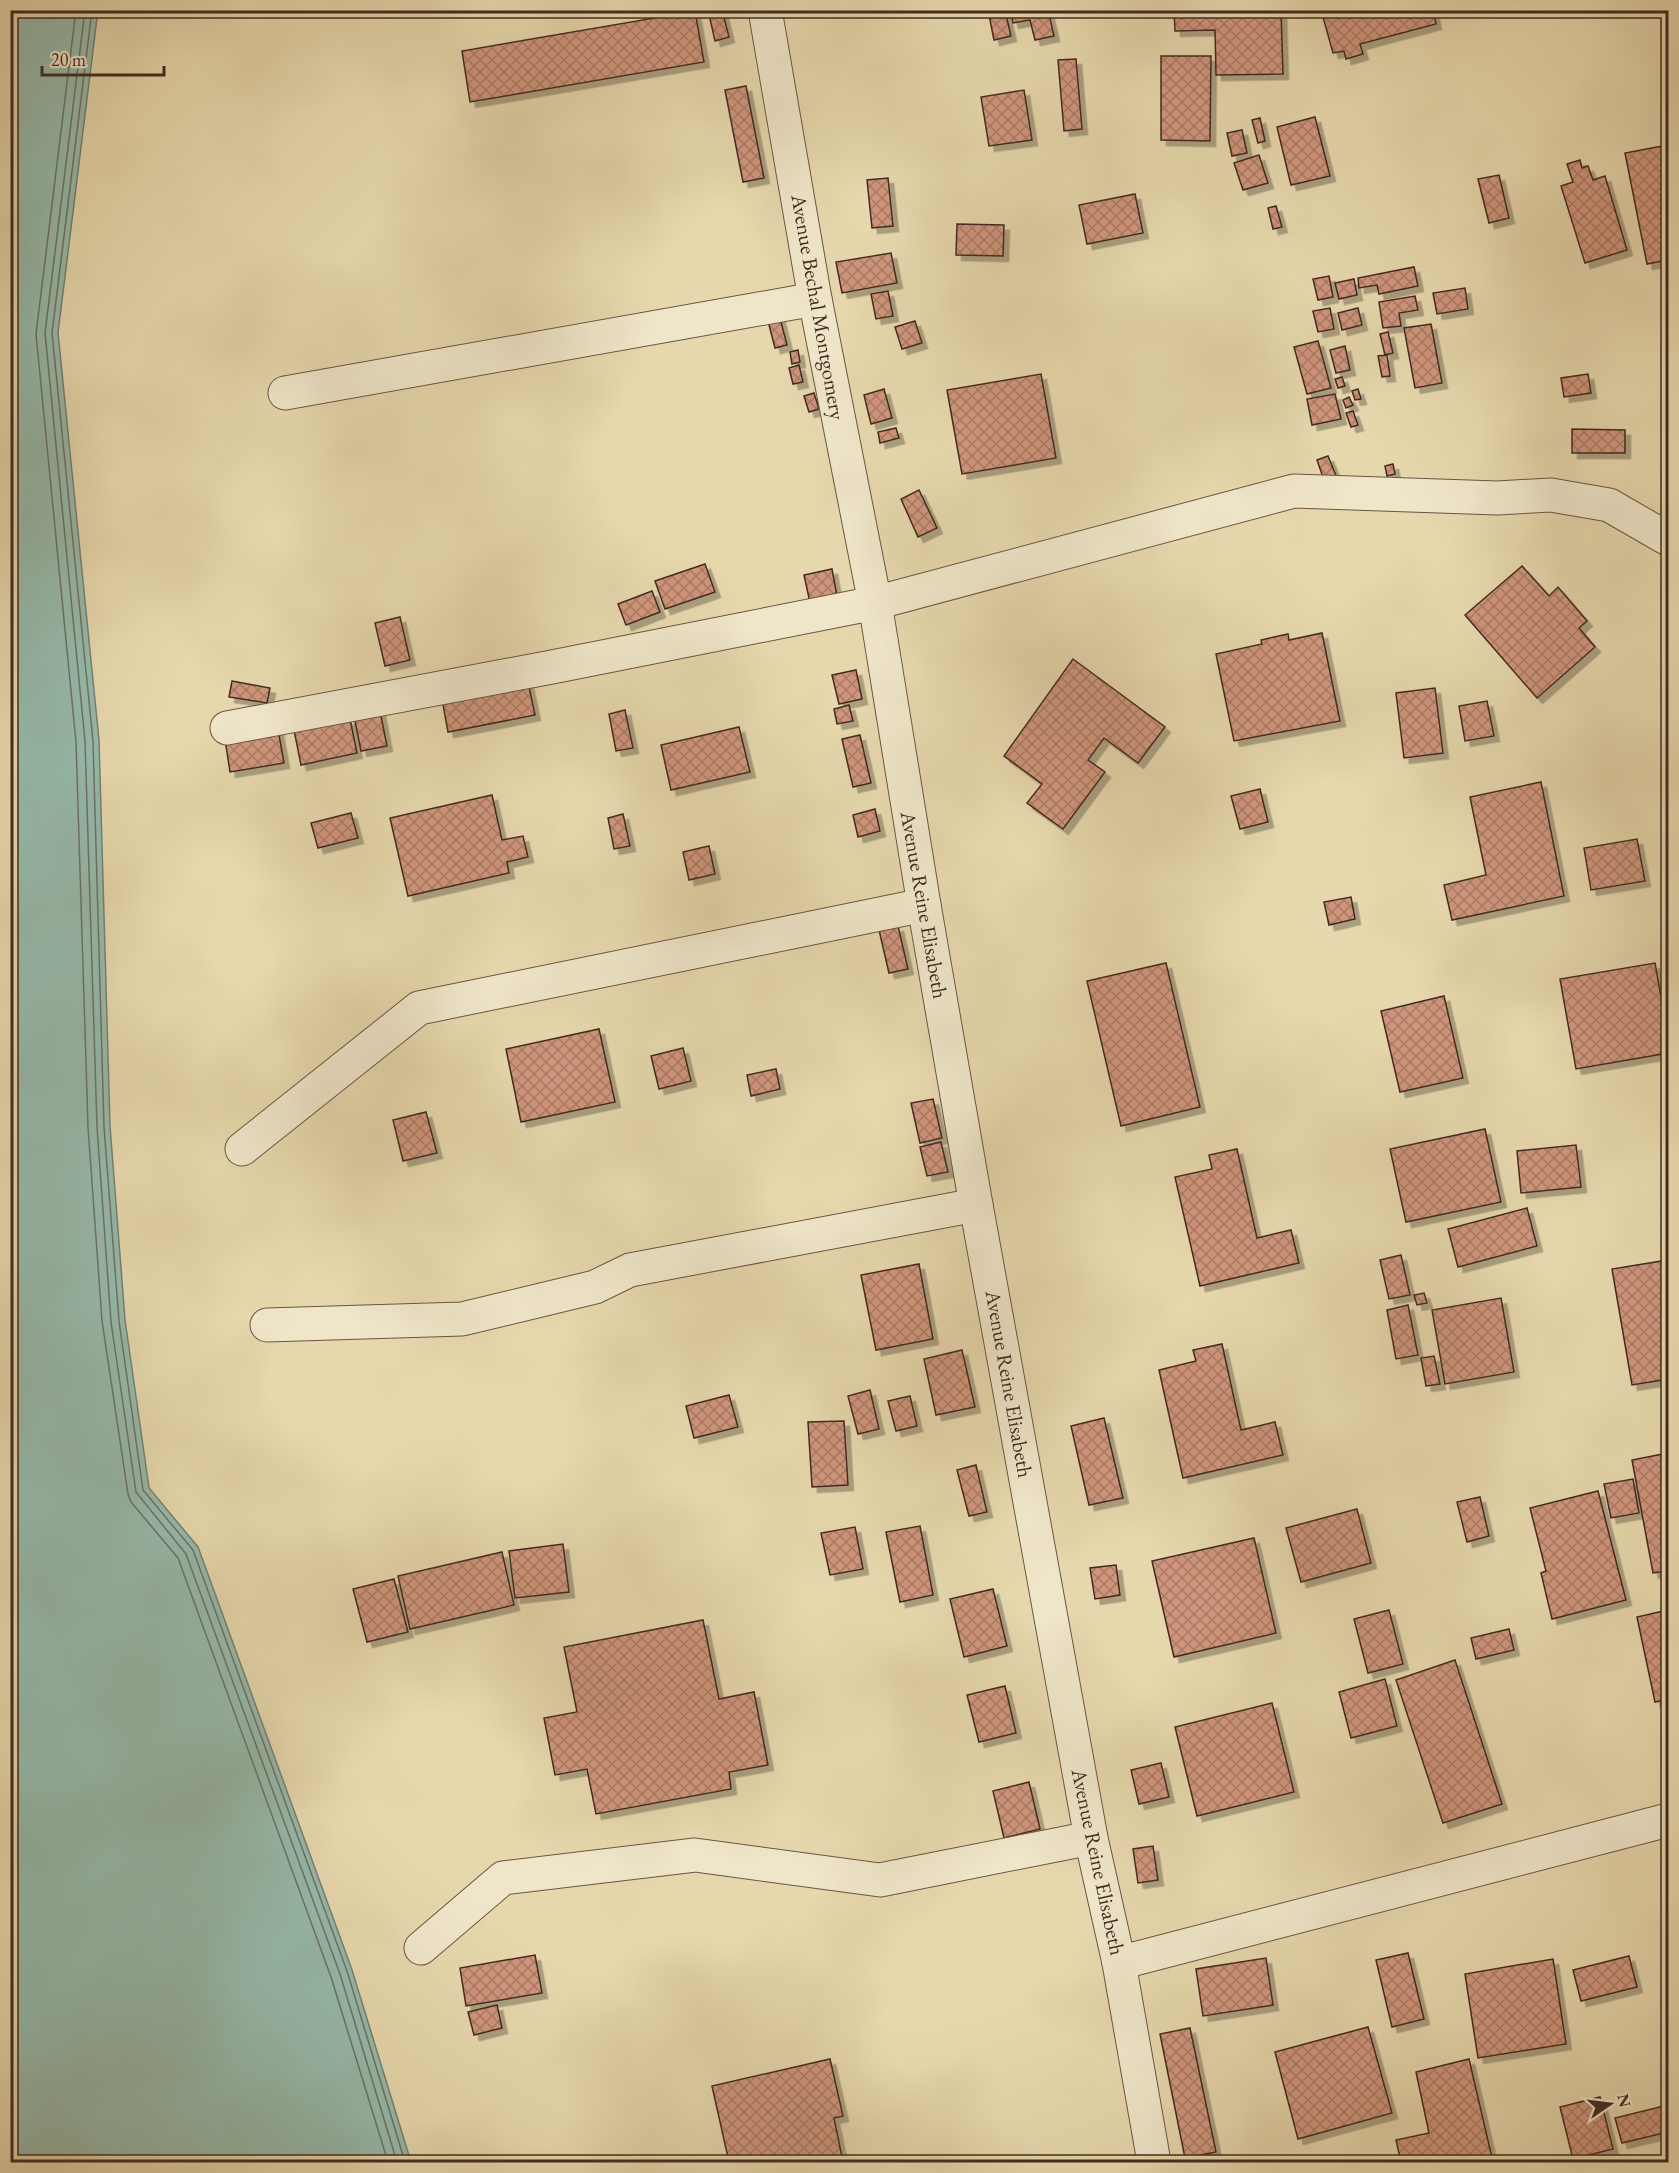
<svg xmlns="http://www.w3.org/2000/svg" width="1679" height="2173" font-family="'EB Garamond',serif">
<defs>
<pattern id="building-cross-hatch" width="8" height="8" patternUnits="userSpaceOnUse" patternTransform="scale(1.5)"><rect width="8" height="8" fill="#cf957b"/><path d="M0 0l8 8M0 8l8-8" fill="none" stroke="#aa7a64"/></pattern>
<filter id="shadow"><feDropShadow dx="5.5" dy="5.5" stdDeviation="0" flood-color="#0004"/></filter>
</defs>
<rect width="100%" height="100%" fill="#e6d7ac"/>
<filter id="stains"><feTurbulence type="fractalNoise" baseFrequency=".00333" numOctaves="4"/><feColorMatrix values="0 0 0 0 .2 0 0 0 0 .09 0 0 0 0 .02 0 0 0 .5 -.17"/></filter>
<radialGradient id="worn" r=".72"><stop offset=".6" stop-color="#630" stop-opacity="0"/><stop offset="1" stop-color="#630" stop-opacity=".3"/></radialGradient>
<polygon fill="#96baab" stroke="#748173" stroke-width="1.5" points="98,10 58,333 99,740 110,1126 125,1320 149,1488 198,1547 352,1970 411,2162 11,2162 10,11"/>
<g fill="none" stroke-linecap="round" stroke-linejoin="round">
<g stroke="#6c7266" stroke-width="1.5">
<polyline points="76,10 36,334 76,742 88,1127 102,1321 128,1494 131,1502 178,1558 331,1977 388,2162"/>
<polyline points="85,10 45,333 85,741 97,1127 111,1322 136,1492 186,1554 340,1974 397,2162"/>
<polyline points="92,10 52,333 93,741 104,1127 119,1321 143,1490 193,1550 347,1971 405,2162"/>
</g>
</g>
<g fill="url(#building-cross-hatch)" stroke="#422b20" stroke-width="1.5" filter="url(#shadow)">
<polygon points="708,10 722,10 729,37 715,41"/>
<polygon points="988,10 1005,10 1011,36 994,40"/>
<polygon points="1010,10 1048,10 1054,36 1035,40 1030,20 1013,23"/>
<polygon points="1174,10 1281,10 1283,74 1216,75 1215,30 1175,31"/>
<polygon points="1321,10 1433,10 1436,24 1360,44 1363,54 1346,59 1344,51 1333,53"/>
<polygon points="695,11 704,62 470,102 462,51"/>
<polygon points="1161,56 1211,56 1210,141 1161,140"/>
<polygon points="1076,59 1082,129 1064,131 1058,60"/>
<polygon points="746,86 764,178 743,182 725,90"/>
<polygon points="1024,90 1032,140 989,146 981,97"/>
<polygon points="1315,117 1330,176 1291,185 1277,127"/>
<polygon points="1260,118 1265,141 1258,143 1252,120"/>
<polygon points="1242,130 1247,153 1232,156 1227,133"/>
<polygon points="1668,145 1668,260 1647,264 1625,153"/>
<polygon points="1259,155 1268,183 1243,190 1234,163"/>
<polygon points="1580,160 1582,168 1588,166 1593,180 1605,176 1627,250 1585,263 1561,186 1573,182 1567,164"/>
<polygon points="1499,175 1509,218 1489,223 1478,179"/>
<polygon points="888,178 893,226 872,228 867,180"/>
<polygon points="1135,194 1143,233 1087,244 1079,205"/>
<polygon points="1276,206 1282,227 1273,229 1268,208"/>
<polygon points="957,224 1004,225 1003,256 956,255"/>
<polygon points="891,253 897,283 842,293 836,262"/>
<polygon points="1414,267 1418,286 1379,294 1377,285 1359,288 1358,278"/>
<polygon points="1329,276 1333,297 1318,300 1313,279"/>
<polygon points="1354,279 1357,295 1339,299 1335,283"/>
<polygon points="1465,288 1468,309 1437,314 1433,293"/>
<polygon points="888,291 893,316 876,319 871,294"/>
<polygon points="1415,296 1418,310 1399,313 1401,326 1383,328 1379,302"/>
<polygon points="1330,308 1334,329 1318,332 1313,311"/>
<polygon points="1358,308 1362,325 1342,330 1338,313"/>
<polygon points="779,314 787,345 775,348 767,317"/>
<polygon points="915,321 922,343 902,349 895,327"/>
<polygon points="1431,324 1442,383 1415,388 1404,328"/>
<polygon points="1388,332 1393,353 1385,355 1380,334"/>
<polygon points="1318,341 1331,388 1307,394 1294,347"/>
<polygon points="1345,346 1350,370 1336,373 1330,350"/>
<polygon points="798,350 800,362 792,364 790,352"/>
<polygon points="1387,355 1390,376 1382,377 1378,356"/>
<polygon points="799,365 803,382 793,384 789,368"/>
<polygon points="1041,374 1056,458 962,474 947,390"/>
<polygon points="1588,374 1591,393 1564,397 1561,378"/>
<polygon points="1342,377 1345,386 1338,388 1335,379"/>
<polygon points="884,389 892,418 871,424 864,395"/>
<polygon points="1358,389 1361,399 1355,400 1352,391"/>
<polygon points="814,393 819,409 809,412 804,396"/>
<polygon points="1335,394 1341,419 1312,425 1307,399"/>
<polygon points="1349,397 1353,405 1346,408 1343,400"/>
<polygon points="1353,411 1358,425 1351,427 1346,413"/>
<polygon points="896,428 899,438 880,443 878,432"/>
<polygon points="1572,429 1625,430 1625,453 1572,453"/>
<polygon points="1328,456 1337,478 1325,483 1317,460"/>
<polygon points="1393,464 1395,474 1387,476 1385,466"/>
<polygon points="919,490 937,528 918,537 901,499"/>
<polygon points="705,564 715,592 665,609 655,581"/>
<polygon points="1522,566 1549,596 1558,587 1587,621 1579,628 1595,647 1537,698 1465,615"/>
<polygon points="832,569 839,607 812,612 804,575"/>
<polygon points="652,591 660,612 626,625 618,604"/>
<polygon points="400,617 410,660 385,666 375,623"/>
<polygon points="1322,633 1340,721 1234,741 1216,654 1262,644 1261,640 1288,634 1289,640"/>
<polygon points="1073,659 1165,727 1138,763 1104,738 1088,760 1105,772 1063,829 1027,803 1042,784 1004,756"/>
<polygon points="856,670 862,699 839,704 832,675"/>
<polygon points="232,681 270,688 267,703 229,697"/>
<polygon points="528,682 535,715 448,732 442,699"/>
<polygon points="1435,688 1443,753 1404,758 1396,693"/>
<polygon points="1487,701 1494,736 1465,741 1459,706"/>
<polygon points="849,705 853,721 837,724 834,709"/>
<polygon points="625,710 633,748 616,751 609,714"/>
<polygon points="380,711 387,746 361,751 354,716"/>
<polygon points="350,719 357,753 301,765 294,730"/>
<polygon points="739,727 750,772 671,790 661,745"/>
<polygon points="278,729 284,763 230,772 225,739"/>
<polygon points="860,735 871,783 853,787 842,739"/>
<polygon points="1541,782 1564,896 1452,920 1444,885 1486,875 1470,797"/>
<polygon points="1260,789 1268,822 1240,829 1231,796"/>
<polygon points="492,795 502,840 523,836 528,857 507,862 509,873 408,896 390,818"/>
<polygon points="875,809 880,831 858,837 853,815"/>
<polygon points="351,813 358,838 318,848 311,823"/>
<polygon points="623,814 630,846 614,849 608,818"/>
<polygon points="1637,839 1645,881 1591,890 1584,848"/>
<polygon points="709,846 715,874 689,880 683,852"/>
<polygon points="1351,897 1355,919 1329,925 1324,902"/>
<polygon points="898,926 908,969 889,973 879,930"/>
<polygon points="1166,963 1200,1107 1121,1126 1087,981"/>
<polygon points="1655,963 1668,1036 1668,1053 1576,1069 1560,979"/>
<polygon points="1444,996 1463,1078 1400,1092 1381,1011"/>
<polygon points="599,1029 615,1102 521,1122 506,1049"/>
<polygon points="683,1048 691,1081 659,1089 651,1056"/>
<polygon points="776,1069 780,1089 751,1096 747,1075"/>
<polygon points="933,1099 942,1138 920,1143 911,1103"/>
<polygon points="426,1112 437,1153 403,1161 393,1120"/>
<polygon points="1485,1129 1501,1202 1406,1222 1390,1149"/>
<polygon points="941,1142 948,1172 927,1176 920,1147"/>
<polygon points="1576,1145 1581,1187 1521,1193 1517,1151"/>
<polygon points="1237,1149 1257,1238 1291,1230 1299,1263 1200,1286 1175,1177 1212,1169 1209,1155"/>
<polygon points="1527,1208 1537,1246 1458,1267 1448,1229"/>
<polygon points="1401,1255 1410,1295 1389,1299 1380,1260"/>
<polygon points="1668,1260 1668,1379 1632,1385 1612,1269"/>
<polygon points="919,1264 933,1339 876,1350 861,1275"/>
<polygon points="1424,1293 1427,1303 1417,1305 1414,1295"/>
<polygon points="1501,1298 1514,1372 1445,1384 1432,1310"/>
<polygon points="1408,1305 1418,1355 1396,1359 1387,1310"/>
<polygon points="1222,1344 1241,1430 1275,1422 1283,1455 1183,1478 1159,1370 1196,1361 1193,1350"/>
<polygon points="962,1350 975,1407 936,1415 924,1359"/>
<polygon points="1434,1356 1440,1384 1426,1386 1421,1358"/>
<polygon points="870,1390 879,1429 858,1434 848,1396"/>
<polygon points="729,1395 738,1427 694,1438 686,1406"/>
<polygon points="910,1396 917,1426 896,1431 888,1401"/>
<polygon points="1104,1418 1123,1498 1089,1505 1071,1426"/>
<polygon points="844,1421 848,1485 812,1487 808,1422"/>
<polygon points="1668,1453 1668,1571 1653,1573 1632,1460"/>
<polygon points="976,1465 987,1512 969,1516 957,1470"/>
<polygon points="1633,1479 1639,1513 1611,1518 1604,1484"/>
<polygon points="1598,1491 1626,1600 1552,1619 1541,1573 1546,1571 1530,1508"/>
<polygon points="1480,1497 1489,1536 1467,1542 1457,1502"/>
<polygon points="1357,1509 1371,1563 1301,1582 1286,1528"/>
<polygon points="920,1526 933,1595 900,1602 886,1532"/>
<polygon points="855,1527 863,1569 830,1575 821,1533"/>
<polygon points="1254,1538 1276,1633 1174,1657 1152,1561"/>
<polygon points="563,1544 569,1592 515,1598 509,1551"/>
<polygon points="502,1552 514,1605 410,1629 398,1576"/>
<polygon points="1116,1565 1120,1595 1095,1599 1090,1568"/>
<polygon points="394,1579 408,1632 367,1642 353,1589"/>
<polygon points="993,1589 1007,1646 964,1657 950,1599"/>
<polygon points="1389,1610 1403,1664 1368,1673 1354,1619"/>
<polygon points="1668,1610 1668,1699 1655,1702 1637,1617"/>
<polygon points="703,1620 719,1699 754,1692 768,1765 729,1772 731,1789 596,1814 587,1769 555,1775 544,1718 577,1712 564,1647"/>
<polygon points="1509,1629 1514,1650 1476,1659 1471,1638"/>
<polygon points="1455,1660 1502,1804 1443,1823 1396,1680"/>
<polygon points="1385,1679 1397,1726 1351,1738 1339,1692"/>
<polygon points="1005,1686 1016,1733 979,1742 967,1695"/>
<polygon points="1272,1703 1294,1792 1197,1816 1175,1727"/>
<polygon points="1161,1763 1169,1797 1139,1804 1131,1770"/>
<polygon points="1029,1782 1040,1829 1004,1838 993,1791"/>
<polygon points="1153,1846 1158,1880 1138,1883 1133,1849"/>
<polygon points="1408,1953 1424,2019 1392,2027 1376,1960"/>
<polygon points="535,1955 542,1993 466,2006 460,1968"/>
<polygon points="1629,1956 1637,1987 1581,2001 1573,1970"/>
<polygon points="1266,1958 1273,2005 1203,2016 1196,1969"/>
<polygon points="1553,1959 1566,2044 1478,2058 1465,1974"/>
<polygon points="497,2005 502,2028 474,2035 468,2012"/>
<polygon points="1368,2027 1392,2113 1298,2139 1275,2052"/>
<polygon points="1190,2028 1216,2152 1185,2158 1160,2034"/>
<polygon points="830,2059 843,2116 834,2118 843,2162 729,2162 712,2086"/>
<polygon points="1469,2059 1493,2162 1401,2162 1396,2140 1429,2133 1416,2072"/>
<polygon points="1600,2097 1613,2149 1573,2159 1560,2107"/>
<polygon points="1668,2105 1668,2132 1622,2143 1615,2118"/>
</g>
<g fill="none" stroke-linecap="round" stroke-linejoin="round">
<g stroke="#6b5643" stroke-width="35">
<g id="minor">
<polyline points="765,10 815,299 875,603 924,905 976,1205 1091,1838 1119,1963 1154,2162"/>
<polyline points="285,393 815,299"/>
<polyline points="227,728 552,667 875,603 1294,491 1497,498 1551,495 1609,505 1668,539"/>
<polyline points="242,1149 419,1008 924,905"/>
<polyline points="267,1325 462,1319 595,1287 630,1270 976,1205"/>
<polyline points="421,1948 503,1878 695,1855 880,1880 1091,1838"/>
<polyline points="1119,1963 1668,1820"/>
</g>
</g>
<use href="#minor" stroke="#efe5c9" stroke-width="33"/>
</g>
<g text-anchor="middle" stroke-width="4.5" stroke-linejoin="round" paint-order="stroke">
<g font-size="21" fill="#422b20" stroke="#efe5c9">
<text transform="translate(818 307) rotate(80)" y="7">Avenue Bechal Montgomery</text>
<text transform="translate(924 905) rotate(80)" y="7">Avenue Reine Elisabeth</text>
<text transform="translate(1009 1384) rotate(80)" y="7">Avenue Reine Elisabeth</text>
<text transform="translate(1098 1862) rotate(78)" y="7">Avenue Reine Elisabeth</text>
</g>
</g>
<rect width="1679" height="2173" fill="none" stroke="#e6d7ac" stroke-width="36"/>
<rect x="12" y="12" width="1655" height="2149" fill="none" stroke="#422b20" stroke-width="3"/>
<rect x="18" y="18" width="1643" height="2137" fill="none" stroke="#422b20" stroke-width="1.5"/>
<g transform="translate(1610 2104) rotate(76)" stroke="#efe5c9" stroke-width="4.5" paint-order="stroke">
<path d="M0-4.5L10 22L0 15L-10 22Z" fill="#422b20"/>
<text y="-9" font-size="16" font-weight="bold" text-anchor="middle" fill="#422b20">N</text>
</g>
<path d="M42 66v9h122v-9" fill="none" stroke="#422b20" stroke-width="3"/>
<text x="51" y="66" font-size="18" fill="#422b20" stroke="#efe5c9" stroke-width="4.5" paint-order="stroke">20 m</text>
<rect width="100%" height="100%" filter="url(#stains)"/>
<rect width="100%" height="100%" fill="url(#worn)"/>
</svg>
